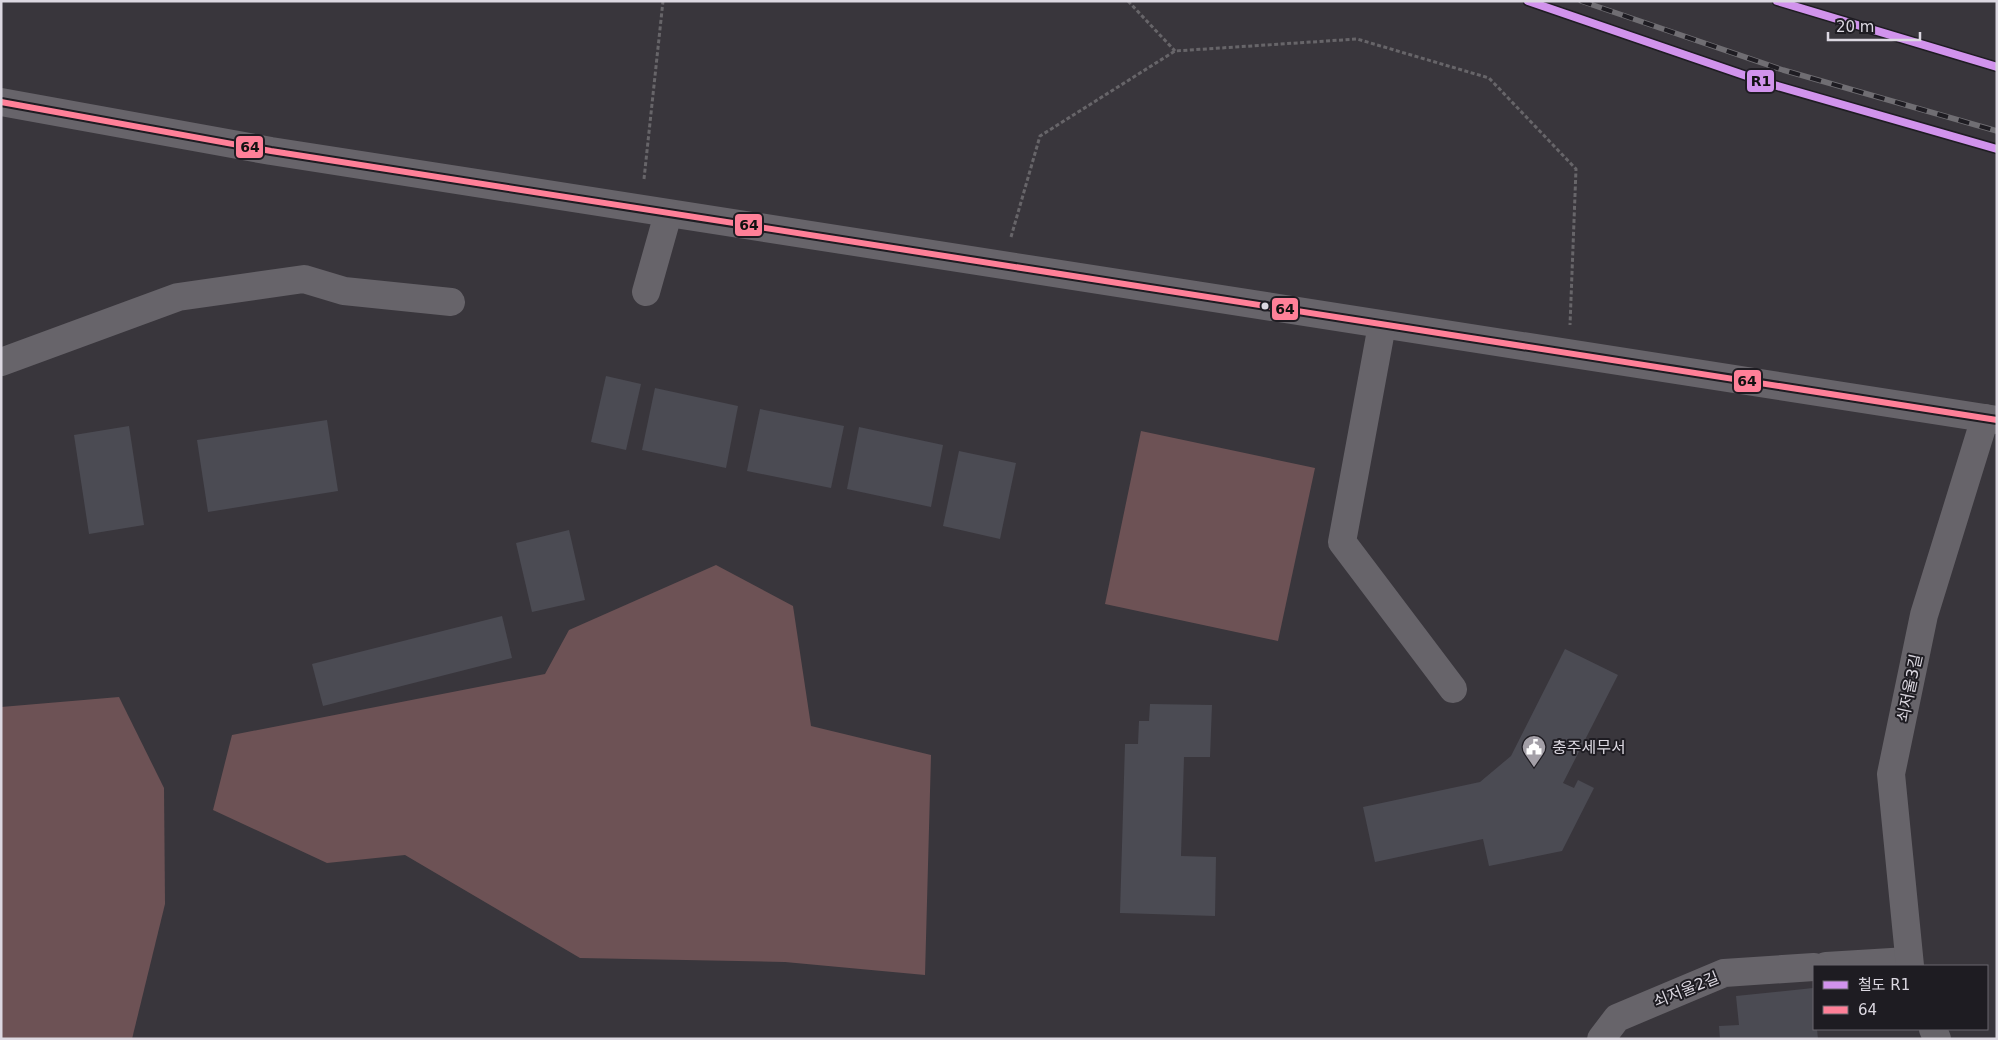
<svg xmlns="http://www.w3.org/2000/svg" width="1998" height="1040" font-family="'DejaVu Sans','Noto Sans KR',sans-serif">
<rect width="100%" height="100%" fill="#39363c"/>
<g fill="#6d5255">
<polygon points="1141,431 1315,468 1278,641 1105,604"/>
<polygon points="716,565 793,606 811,726 931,755 925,975 785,962 580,958 405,855 327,863 213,810 232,735 545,674 569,630"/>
<polygon points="119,697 164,788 165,904 132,1039 1,1039 1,707"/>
</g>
<g fill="#4b4b53">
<polygon points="606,376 641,384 626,450 591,442"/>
<polygon points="655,388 738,406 726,468 642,450"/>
<polygon points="760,409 844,426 831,488 747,471"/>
<polygon points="327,420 338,491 208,512 197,440"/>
<polygon points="129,426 144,525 89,534 74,435"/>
<polygon points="859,427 943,445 931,507 847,489"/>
<polygon points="959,451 1016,463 1000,539 943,526"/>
<polygon points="569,530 585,600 532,612 516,543"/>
<polygon points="502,616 512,658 323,706 312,664"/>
<polygon points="1565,649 1618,675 1563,783 1574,788 1578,780 1594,788 1562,851 1489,866 1483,839 1375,862 1363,807 1480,782 1511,756"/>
<polygon points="1150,704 1212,705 1210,757 1184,757 1181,856 1216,857 1215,916 1120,913 1125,744 1138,744 1139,721 1149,721"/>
<polygon points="1813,988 1814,1029 1817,1029 1818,1039 1720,1039 1719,1026 1739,1025 1736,996"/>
</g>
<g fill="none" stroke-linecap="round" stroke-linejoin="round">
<g stroke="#676569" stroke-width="3" stroke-dasharray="4 2.5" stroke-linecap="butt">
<polyline points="1128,1 1175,51"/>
<polyline points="644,179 663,1"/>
<polyline points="1011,237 1040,136 1175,51 1357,39 1489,78 1576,169 1570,325"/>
</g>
<g stroke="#67646a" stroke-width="28">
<polyline points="1,102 271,151 1997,420"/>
<polyline points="646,292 668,214"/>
<polyline points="1382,325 1342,542 1453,689"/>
<polyline points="1,362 178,297 304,279 344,291 451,302"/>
<polyline points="1826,966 1908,961"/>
<polyline points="1910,966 1891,774 1924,615 1985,418"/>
<polyline points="1933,1029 1937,1039"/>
<polyline points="1601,1039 1617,1018 1724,973 1814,967"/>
</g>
<g stroke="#706e73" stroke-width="5.5">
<g id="rail">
<polyline points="1528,1 1767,83 1997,149"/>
<polyline points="1581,1 1783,70 1997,131"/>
</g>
</g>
<use href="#rail" stroke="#1e1c22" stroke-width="4" stroke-dasharray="11" stroke-linecap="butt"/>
<g stroke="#1e1c22" stroke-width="10">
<polyline id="bus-1" points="1,102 271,151 1997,420"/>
</g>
<use href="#bus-1" stroke="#ff8098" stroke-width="6"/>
<g stroke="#1e1c22" stroke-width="11">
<g id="rail-1">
<polyline points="1528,1 1767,83 1997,149"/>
<polyline points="1777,1 1997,67"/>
</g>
</g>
<use href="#rail-1" stroke="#d193ec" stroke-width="8"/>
</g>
<defs>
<g id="civic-pin" transform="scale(1.25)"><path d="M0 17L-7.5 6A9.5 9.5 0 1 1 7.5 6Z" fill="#a39fa7" stroke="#1e1c22"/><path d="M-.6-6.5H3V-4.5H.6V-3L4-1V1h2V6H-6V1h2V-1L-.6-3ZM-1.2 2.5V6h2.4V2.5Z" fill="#fff"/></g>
</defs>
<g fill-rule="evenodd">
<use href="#civic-pin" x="1534" y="747"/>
</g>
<circle fill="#dcd8e1" stroke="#1e1c22" stroke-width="2" cx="1265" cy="306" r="4.5"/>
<g text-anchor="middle" stroke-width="4" stroke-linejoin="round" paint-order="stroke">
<g font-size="16" fill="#dcd8e1" stroke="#1e1c22">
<text transform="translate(1909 688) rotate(-78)" y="6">쇠저울3길</text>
<text transform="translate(1686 989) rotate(-22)" y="6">쇠저울2길</text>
</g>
<g font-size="16" fill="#dcd8e1" stroke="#1e1c22" text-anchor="start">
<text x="1552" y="753">충주세무서</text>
</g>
</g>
<g stroke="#1e1c22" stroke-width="2">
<rect x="1746" y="69" width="29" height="24" rx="5" fill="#d193ec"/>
<rect x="235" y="135" width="29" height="24" rx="5" fill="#ff8098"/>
<rect x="734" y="213" width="29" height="24" rx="5" fill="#ff8098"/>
<rect x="1271" y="297" width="28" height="24" rx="5" fill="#ff8098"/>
<rect x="1733" y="369" width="29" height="24" rx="5" fill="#ff8098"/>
</g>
<g font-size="14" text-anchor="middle" font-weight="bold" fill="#111">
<text x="1761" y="86">R1</text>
<text x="250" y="152">64</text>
<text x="749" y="230">64</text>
<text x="1285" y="314">64</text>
<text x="1747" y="386">64</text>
</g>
<rect width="1998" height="1040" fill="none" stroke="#dcd8e1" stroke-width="5"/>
<rect x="1813" y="965" width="175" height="65" fill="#1e1c22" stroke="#6a676e"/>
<rect x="1823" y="981" width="25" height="8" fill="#d193ec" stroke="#6a676e"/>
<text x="1858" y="990" font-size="15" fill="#dcd8e1">철도 R1</text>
<rect x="1823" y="1006" width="25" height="8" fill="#ff8098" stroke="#6a676e"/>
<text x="1858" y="1015" font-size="15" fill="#dcd8e1">64</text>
<path d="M1828 32v8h92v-8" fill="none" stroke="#dcd8e1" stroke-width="2.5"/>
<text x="1836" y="32" font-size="15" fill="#dcd8e1" stroke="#1e1c22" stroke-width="4" paint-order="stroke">20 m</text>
</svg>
